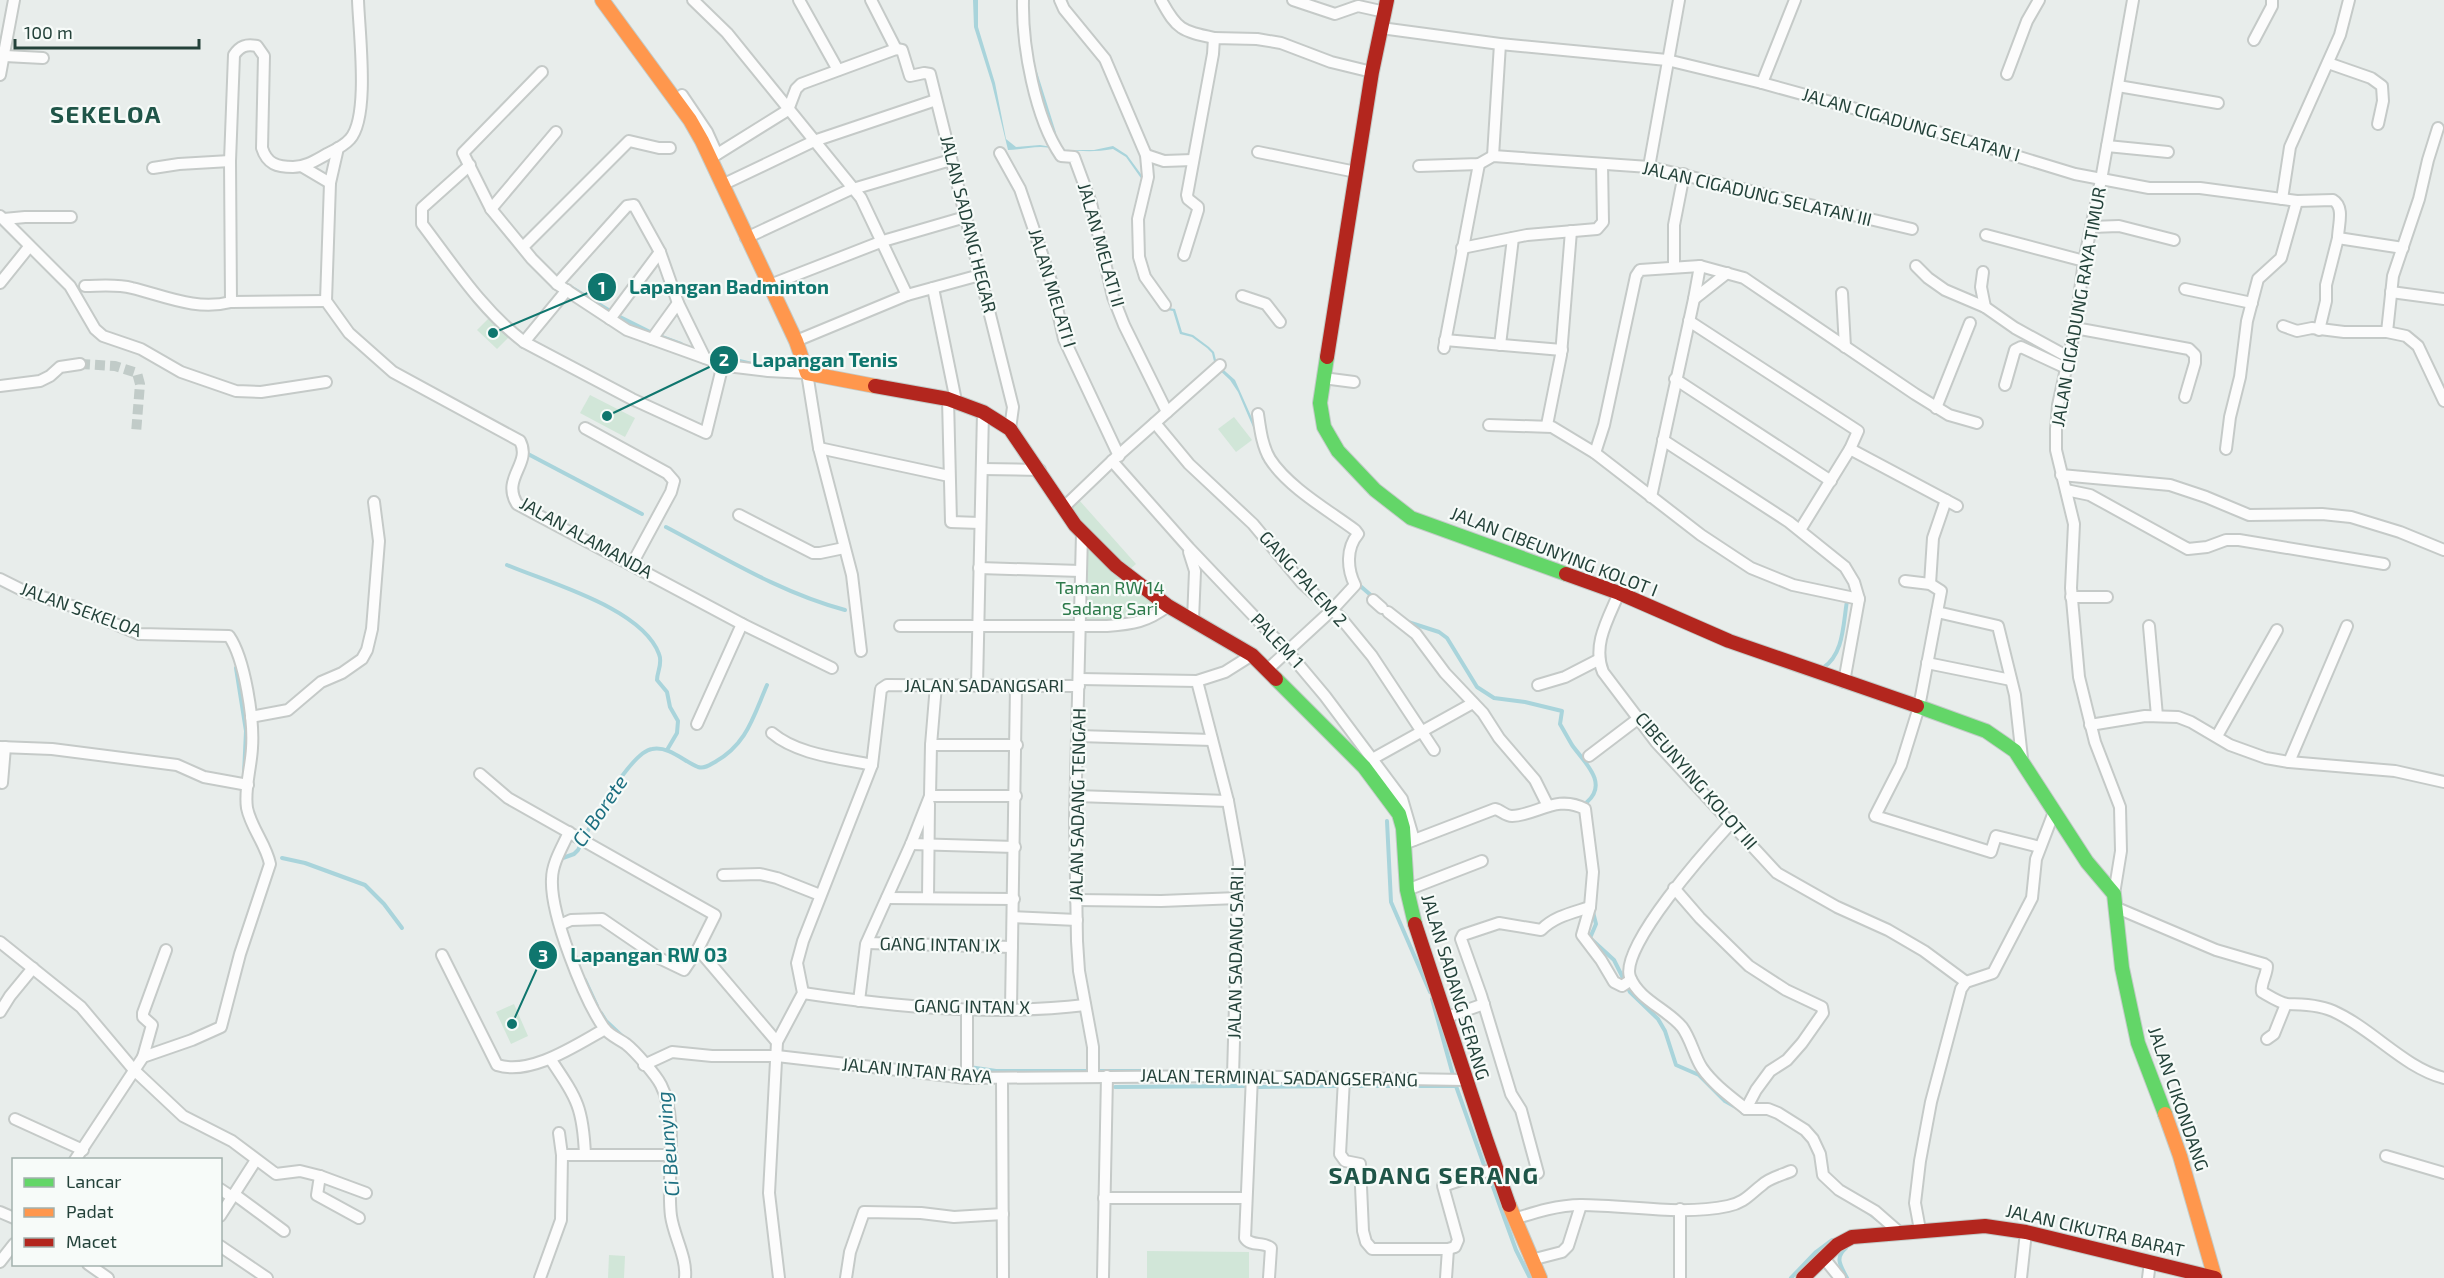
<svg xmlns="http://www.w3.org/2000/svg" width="2444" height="1278" font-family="'Exo 2',sans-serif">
<rect width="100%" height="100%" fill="#e8edeb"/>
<g fill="#d1e6d8">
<polygon points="489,318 509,337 497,349 477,330"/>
<polygon points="590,395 635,418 625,437 580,413"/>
<polygon points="1234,417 1252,440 1236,452 1218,429"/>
<polygon points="1079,500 1136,564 1129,570 1101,548 1071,508"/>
<polygon points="1086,540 1163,606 1132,622 1082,624"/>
<polygon points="514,1004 528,1036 511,1044 496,1012"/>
<polygon points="1147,1251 1249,1252 1249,1278 1147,1278"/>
<polygon points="609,1255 625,1256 624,1278 608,1278"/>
</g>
<path fill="#a9d4db" d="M973,0H978V27L995,83L1006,139L1016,147L1040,145L1070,150H1094L1113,146L1127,155L1146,181L1136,212L1137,254L1143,278L1163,307L1175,309L1182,332L1193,335L1209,347L1214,352L1217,364L1235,380L1259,434L1265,459L1287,481L1356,535L1355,563H1350L1353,543L1351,535L1285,483L1262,459L1256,434L1238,392L1230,380L1215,366L1212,353L1207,348L1192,337L1180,334L1173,311L1162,309C1155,300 1145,289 1140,278C1128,249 1133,210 1143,181L1126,157L1113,149C1085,154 1068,149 1041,147C1030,147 1019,150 1008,150L992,84L974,27Z"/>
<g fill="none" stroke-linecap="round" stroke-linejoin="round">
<g stroke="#a9d4db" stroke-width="4">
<polyline points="1035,72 1054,133"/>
<polyline points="564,283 610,311"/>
<polyline points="618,316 652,333"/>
<polyline points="659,336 681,344"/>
<polyline points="706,353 752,364"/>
<polyline points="528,454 642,514"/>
<path d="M666,527C725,558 781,593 845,610"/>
<path d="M507,565C549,583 642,608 659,654C663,664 657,671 657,680L667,692L670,707L678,721L677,733L667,750"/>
<polyline points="1358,584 1373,597"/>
<path d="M1408,622L1439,632L1447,638L1477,687L1494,698L1525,702L1562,711L1560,724C1564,731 1568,738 1572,745C1584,762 1609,783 1587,802V807"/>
<polyline points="236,668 246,731 244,774"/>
<path d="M1823,668C1844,654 1843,624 1847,601"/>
<polyline points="1387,821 1391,902 1430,992"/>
<polyline points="282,858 305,863 365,885 384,904 402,928"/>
<path d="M560,859L574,854L578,850C588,829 630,752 652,749C670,746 683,761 698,767C704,769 710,765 715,762C747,744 753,717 767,685"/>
<polyline points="1593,912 1596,924 1590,938 1614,960 1630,992 1658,1019 1665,1031 1676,1065 1699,1075 1725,1101 1741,1110"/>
<polyline points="585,980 597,1006"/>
<polyline points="1432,999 1453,1075 1450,1075"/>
<polyline points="601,1013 606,1021 622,1036"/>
<polyline points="969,1067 996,1071 1089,1071"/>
<polyline points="1097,1071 1141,1071"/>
<polyline points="1348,1086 1366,1086"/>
<polyline points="1377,1086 1456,1086 1484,1165"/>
<polyline points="1115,1087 1244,1086"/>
<polyline points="1258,1087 1337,1086"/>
<polyline points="1488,1173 1516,1250 1530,1278"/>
<polyline points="1865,1210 1878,1220"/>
<path d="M1846,1248C1834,1258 1841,1266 1847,1278"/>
<polyline points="1791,1278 1816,1252 1832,1240"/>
</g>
<polyline stroke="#c1cbc8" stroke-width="10" stroke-dasharray="10 5" stroke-linecap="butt" points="80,364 115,366 137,373 140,384 136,433"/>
<g stroke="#c5cac8" stroke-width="14">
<g id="street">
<polyline points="693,0 727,33 861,198 907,295"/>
<polyline points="799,0 838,70"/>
<polyline points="871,0 896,49"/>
<path d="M1023,0C1022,46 1035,118 1061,156L1074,157L1091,203L1113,297L1124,325L1167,412"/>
<polyline points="1060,0 1064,9 1105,59 1146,155 1148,177 1138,219 1139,257 1145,277 1165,305"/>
<path d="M1161,0C1177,30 1182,31 1214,38"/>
<polyline points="1293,0 1335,14 1358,6 1385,12"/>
<path d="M1381,28L1500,44L1667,60L1762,83L1918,126L2075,174L2149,188H2200L2297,201L2333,200C2345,207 2338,226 2338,238L2403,248"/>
<polyline points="2254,40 2272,6 2272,0"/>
<polyline points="896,49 902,50 910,76 924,73 930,74 1013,407 1010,429"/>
<polyline points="5,56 43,58"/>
<polyline points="2328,63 2371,78 2382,86 2383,101 2378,124"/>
<polyline points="542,72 463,153 491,209 532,259 557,284 627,330 727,366 768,371 807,373 819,448 852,575 861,651"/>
<polyline points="2007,74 2027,21 2039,0"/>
<polyline points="0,75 14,0"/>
<polyline points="1762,83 1795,0"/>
<polyline points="2118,86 2218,103"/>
<polyline points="682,95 707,132 717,154"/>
<polyline points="814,141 936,100"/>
<polyline points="2107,146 2168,152"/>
<polyline points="1258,152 1356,172"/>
<polyline points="1000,153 1020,189 1033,227 1051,281 1064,339 1119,456"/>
<polyline points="1146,155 1164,161 1193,160"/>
<polyline points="1493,156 1500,44"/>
<polyline points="711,158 788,110 796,89 801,84 896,49"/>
<path d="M470,165L422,208V224C454,266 482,310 524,342L632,399L706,433L723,364"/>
<polyline points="1419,166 1479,164 1493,156 1649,167 1912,229"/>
<polyline points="303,167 330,183"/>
<polyline points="1649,167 1679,0"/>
<polyline points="153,168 179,164 230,161"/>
<polyline points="722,185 812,142"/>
<polyline points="853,189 944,162"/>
<polyline points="2282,199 2290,147 2340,35 2349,0"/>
<polyline points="491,209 556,132"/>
<polyline points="0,216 70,286 95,329 103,336 141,349 181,372 236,391 261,392 326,382"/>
<polyline points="4,219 25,217 71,217"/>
<polyline points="2091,227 2119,226 2174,240"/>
<polyline points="1986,235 2084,261"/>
<polyline points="746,238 849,190"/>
<polyline points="523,247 629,141 659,148 670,148"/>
<polyline points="1462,248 1527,235 1597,229 1603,222 1602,164"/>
<polyline points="1184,255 1198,210 1198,207 1188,199 1187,195 1213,54 1214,38 1257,39 1281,43 1331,62 1372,72"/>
<polyline points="1916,266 1928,278 1945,290 1985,307 2015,328 2068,357"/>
<polyline points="1674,267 1674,225 1684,174"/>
<polyline points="1983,272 1981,287 1985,307"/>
<polyline points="0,283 29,247"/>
<polyline points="557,284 627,206 634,205 660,252 678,303 705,358"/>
<polyline points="770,285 883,241 962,218"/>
<path d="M85,286C100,286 117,284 132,288C165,296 196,311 231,302L326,301"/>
<polyline points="933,288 956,401"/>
<polyline points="2185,289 2252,303"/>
<polyline points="2391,292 2444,299"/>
<polyline points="1842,293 1845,347"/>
<polyline points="1242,296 1266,304 1280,322"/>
<polyline points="1694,299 1727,273"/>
<path d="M326,301L349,333L393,372L520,441C532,464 501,478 517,504L742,624L832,668"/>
<polyline points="326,301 330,183 338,148"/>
<path d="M231,302L230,161L234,55C240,46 246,44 257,46L264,56L262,148C267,164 277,167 293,167C306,167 316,160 327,154C335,150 344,146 350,139C370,117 359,32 358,0"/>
<polyline points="610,319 660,252"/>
<polyline points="1689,321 1858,431 1850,449 1800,530"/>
<polyline points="2283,326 2297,331 2312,328 2344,332 2387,332 2406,336 2418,346 2444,401"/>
<polyline points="2075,328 2189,349 2195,355 2195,363 2185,397"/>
<polyline points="2319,330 2326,301 2326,285 2338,238"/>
<polyline points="2387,332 2393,276 2419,199 2428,160 2438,128"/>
<polyline points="652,339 678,303"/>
<polyline points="1445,340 1562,350"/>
<polyline points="796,341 907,295 980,275"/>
<polyline points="524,342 567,290"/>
<polyline points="1500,345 1513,238"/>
<polyline points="1444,348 1479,164"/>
<polyline points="1323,378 1354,382"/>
<polyline points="1675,379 1831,481"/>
<polyline points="2005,385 2015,350 2021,347 2066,368"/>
<polyline points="0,386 40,381 50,376 60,367 80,364"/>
<polyline points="948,399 951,522 980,523"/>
<polyline points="1936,408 1970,323"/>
<path d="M1258,414C1260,428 1262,446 1270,459C1288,487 1328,510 1355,530L1358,534C1346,548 1347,569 1355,585L1332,610L1268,669"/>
<polyline points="1155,423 1189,464 1253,524 1302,583 1340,617 1372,656 1434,750"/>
<polyline points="1489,425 1552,427 1595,453 1701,535 1751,568 1793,585 1859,599"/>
<polyline points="1547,425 1561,355 1571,231"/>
<polyline points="585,428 667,473 674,481 671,492 632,564"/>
<polyline points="1663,440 1789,522 1845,567 1854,582 1859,599 1844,682"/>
<polyline points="819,448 949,476"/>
<polyline points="1850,449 1957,506"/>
<polyline points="2226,449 2230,417 2240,377 2247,321 2258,279 2281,258 2297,201"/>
<polyline points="1595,453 1604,425 1636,276 1640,270 1700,266 1744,278 1915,394 1949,415 1977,423"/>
<polyline points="1112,461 1189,548 1288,652 1325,696 1402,799 1414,840"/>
<polyline points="982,469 1040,470"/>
<polyline points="2061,475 2170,485 2206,497 2249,515 2322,514 2351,517 2400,532 2444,550"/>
<polyline points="2066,490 2090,495 2188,549 2207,547 2226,540 2239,540 2384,564"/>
<polyline points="1651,497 1694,299 1700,266"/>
<polyline points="1064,507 1112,461 1220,365"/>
<polyline points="739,515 813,553 820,553 844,548"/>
<polyline points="1082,533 1075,819 1077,941 1079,971 1093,1047 1093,1076"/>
<polyline points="1189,552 1195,571 1193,620"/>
<polyline points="979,568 1081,571"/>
<path d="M0,579L26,592L75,607L139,634L229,636C245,659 254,720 252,748C251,768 244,789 247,808C251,828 266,844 270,864L240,954L221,1027L192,1040L143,1057L75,1160"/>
<polyline points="1905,581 1930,584 1941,591 1919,707 1901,765 1875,816 1991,852 1996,836 2040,847"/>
<polyline points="1930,584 1933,538 1946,500"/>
<path d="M1619,593C1608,619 1592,645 1603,672L1656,742L1777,873L1837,907L1888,930L1924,951L1966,982"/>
<polyline points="2071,597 2107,597"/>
<polyline points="1373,600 1382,608"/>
<polyline points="1388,612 1416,634 1445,673 1483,713 1499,738 1535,780 1548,806"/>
<polyline points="1937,612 1998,626 2015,695 2022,758"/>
<path d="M900,626H1107C1133,624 1147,622 1168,606"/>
<polyline points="2149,626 2157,716"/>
<polyline points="1927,663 2011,680"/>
<polyline points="1080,679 1197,681 1225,672 1252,655"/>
<polyline points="1197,681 1228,801 1239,862 1233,1076"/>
<polyline points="1538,685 1565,677 1598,660"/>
<polyline points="977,686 983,412"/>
<polyline points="251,717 288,710 321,682 342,673 362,659 367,650 372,629 379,541 374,502"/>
<polyline points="697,724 742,624"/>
<polyline points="2090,725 2145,716 2178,717 2191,722 2230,745 2266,758 2289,762 2395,771 2444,782"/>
<path d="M772,733C798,755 840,758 872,765"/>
<polyline points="1078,736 1212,740"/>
<polyline points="2217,736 2277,630"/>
<polyline points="931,745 1017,745"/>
<polyline points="0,747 52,749 177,765 204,777 248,785"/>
<polyline points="1589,756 1639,718"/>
<polyline points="1374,758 1473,703"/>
<polyline points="2289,762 2347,626"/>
<polyline points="480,774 508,798 715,915 698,949 684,970 659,958 602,919 571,920 560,925"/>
<polyline points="2,783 5,747"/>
<polyline points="930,796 1016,796"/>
<polyline points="1076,796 1228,801"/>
<path d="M1731,823C1709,847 1619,947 1630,977C1639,1000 1667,1009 1682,1027C1691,1039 1694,1056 1702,1068C1713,1084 1731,1097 1746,1109"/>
<path d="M569,832C563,846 552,863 552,879C550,914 584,999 604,1028C609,1035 619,1039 626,1044C635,1051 656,1075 661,1085C679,1120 666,1178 671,1216C674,1237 687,1257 685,1278"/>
<path d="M1409,842L1495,809C1501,810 1505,816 1512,816C1537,815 1557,794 1585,809L1593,872L1590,907L1582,935L1601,960L1614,982L1622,986L1631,980"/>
<polyline points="911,844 1015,847"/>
<polyline points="723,875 760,874 777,878 820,895"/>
<polyline points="1674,888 1700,918 1749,966 1786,990 1822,1007 1823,1013 1802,1043 1787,1060 1770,1071 1756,1090 1746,1109"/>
<polyline points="1407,890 1482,861"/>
<polyline points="2114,894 2121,851 2120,807 2095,742 2079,677 2071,588 2074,524 2056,450 2056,429 2058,405 2075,328 2084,261 2101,180 2133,0"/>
<polyline points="887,898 1014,899"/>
<polyline points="928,898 929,804"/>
<polyline points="1076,900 1161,901 1238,898"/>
<path d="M2117,908L2216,950L2264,964L2267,966C2267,975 2260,984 2262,992C2269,996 2280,1003 2287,1004C2302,1004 2319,1005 2333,1011C2373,1029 2403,1067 2444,1078"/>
<polyline points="1013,917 1077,920"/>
<polyline points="0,942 81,1007 134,1070 183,1116 232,1141 276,1174 300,1171 320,1176 366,1193"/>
<polyline points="867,943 1012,947"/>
<polyline points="698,949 777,1042"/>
<path d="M442,955L497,1065C531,1076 576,1045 605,1029"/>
<path d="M803,993C896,1007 991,1016 1085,1005"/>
<polyline points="859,1001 866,944 911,844 930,796 931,745 936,685"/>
<polyline points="967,1009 967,1078"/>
<polyline points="1011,1009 1016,686"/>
<polyline points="0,1012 10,996 33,968"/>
<polyline points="1447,1017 1484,1004"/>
<polyline points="2267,1039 2274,1034 2286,1004"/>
<polyline points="143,1057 152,1025 143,1017 143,1013 166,950"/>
<path d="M551,1060C577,1099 583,1107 585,1155"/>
<polyline points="644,1065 672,1052 712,1056 777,1056 967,1078 1233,1076 1465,1080"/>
<path d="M1252,1076L1245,1238C1251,1247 1263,1241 1271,1248L1269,1278"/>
<polyline points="1002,1078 1003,1278"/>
<polyline points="1344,1079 1340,1154 1345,1161 1360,1164 1363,1231 1366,1242 1372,1249 1448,1249 1455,1247 1458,1240 1443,1186 1496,1168"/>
<polyline points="1746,1109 1768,1109 1778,1113 1805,1130 1813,1139 1820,1154 1823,1175 1839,1190 1875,1211 1899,1232"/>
<polyline points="15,1119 83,1150"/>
<polyline points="562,1155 671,1155"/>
<polyline points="2386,1156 2444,1173"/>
<path d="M1538,1173L1521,1110L1511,1094L1481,995L1461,939L1463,935L1499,923L1541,930C1555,916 1572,913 1590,907"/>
<polyline points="320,1176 317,1195 359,1218"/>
<polyline points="220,1189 232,1197"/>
<polyline points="234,1194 284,1231"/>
<polyline points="1104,1198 1245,1198"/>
<polyline points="1680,1209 1680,1278"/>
<polyline points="0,1212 14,1218"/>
<polyline points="220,1216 256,1160"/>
<path d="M1514,1219C1536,1212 1558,1205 1581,1205C1629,1205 1680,1216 1728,1206C1744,1203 1750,1194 1762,1185C1769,1178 1782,1175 1791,1171"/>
<polyline points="1920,1230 1915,1203 1920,1161 1931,1102 1961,989 1966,982 1993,973 2032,898 2036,859 2054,812"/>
<polyline points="220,1246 267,1278"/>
<polyline points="1823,1257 1840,1278"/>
<polyline points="1531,1260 1562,1252 1568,1246 1581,1205"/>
<polyline points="0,1262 14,1244"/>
<polyline points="88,1264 108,1278"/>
<polyline points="1103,1277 1107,1076"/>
<polyline points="540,1278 561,1220 562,1155 559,1133"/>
<polyline points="779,1278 769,1193 777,1042 803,993 797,963 803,941 872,765 881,689 887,685 1079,686"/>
<polyline points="846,1278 850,1252 864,1212 921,1213 954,1217 1003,1214"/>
<polyline points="1446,1278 1448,1249"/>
<polyline points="2021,1278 2026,1232"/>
<polyline points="2148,1278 2150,1262"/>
</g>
</g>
<g stroke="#c3cbc8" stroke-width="16">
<g id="fast">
<polyline points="1327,357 1320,403 1324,427 1338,451 1375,490 1411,518 1566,574"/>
<polyline points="1276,679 1364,767 1399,814 1403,828 1407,890 1415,924"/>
<polyline points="1917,706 1986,731 2015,751 2087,862 2114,894 2122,968 2138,1043 2165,1114"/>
</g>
</g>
<g stroke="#c3cbc8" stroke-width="16">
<g id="slow">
<polyline points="602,0 690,120 702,141 796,341 807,373 875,386"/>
<polyline points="2165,1114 2180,1156 2215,1278"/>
<polyline points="1509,1205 1540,1278"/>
</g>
</g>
<g stroke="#c3cbc8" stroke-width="16">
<g id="jam">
<polyline points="1327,357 1372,72 1387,0"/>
<polyline points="875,386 948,399 983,412 1010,429 1075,525 1116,566 1168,606 1252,655 1276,679"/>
<polyline points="1566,574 1619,593 1729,641 1917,706"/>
<polyline points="1415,924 1486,1139 1509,1205"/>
<polyline points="1803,1278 1837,1245 1852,1237 1985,1226 2026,1232 2215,1278"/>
</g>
</g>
<use href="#street" stroke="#fcfcfc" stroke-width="10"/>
<use href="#fast" stroke="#63d668" stroke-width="14"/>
<use href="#slow" stroke="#ff974d" stroke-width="14"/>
<use href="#jam" stroke="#b3261e" stroke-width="14"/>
</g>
<g text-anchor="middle" stroke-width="4.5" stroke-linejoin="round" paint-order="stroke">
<g font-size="18" fill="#24423a" stroke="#f7fbf9">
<text transform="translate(1911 125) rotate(16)" y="6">JALAN CIGADUNG SELATAN I</text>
<text transform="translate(1757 194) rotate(13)" y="6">JALAN CIGADUNG SELATAN III</text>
<text transform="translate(968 224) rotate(76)" y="6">JALAN SADANG HEGAR</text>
<text transform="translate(1101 245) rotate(74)" y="6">JALAN MELATI II</text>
<text transform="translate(1052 288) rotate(73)" y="6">JALAN MELATI I</text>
<text transform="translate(2079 307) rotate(-80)" y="6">JALAN CIGADUNG RAYA TIMUR</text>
<text transform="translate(586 538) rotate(29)" y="6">JALAN ALAMANDA</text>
<text transform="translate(1554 552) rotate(21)" y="6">JALAN CIBEUNYING KOLOT I</text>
<text transform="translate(1303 579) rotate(48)" y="6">GANG PALEM 2</text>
<text transform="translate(81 610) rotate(20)" y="6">JALAN SEKELOA</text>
<text transform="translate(1277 641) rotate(47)" y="6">PALEM 1</text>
<text x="984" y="692">JALAN SADANGSARI</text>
<text transform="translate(1696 781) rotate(49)" y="6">CIBEUNYING KOLOT III</text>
<text transform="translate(1078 805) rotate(-89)" y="6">JALAN SADANG TENGAH</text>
<text transform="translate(940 945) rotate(1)" y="6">GANG INTAN IX</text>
<text transform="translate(1236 953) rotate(-89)" y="6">JALAN SADANG SARI I</text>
<text transform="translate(1455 987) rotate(73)" y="6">JALAN SADANG SERANG</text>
<text transform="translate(972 1007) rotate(1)" y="6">GANG INTAN X</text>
<text transform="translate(917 1071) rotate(5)" y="6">JALAN INTAN RAYA</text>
<text transform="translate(1279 1078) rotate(1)" y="6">JALAN TERMINAL SADANGSERANG</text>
<text transform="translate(2178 1099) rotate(71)" y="6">JALAN CIKONDANG</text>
<text transform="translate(2095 1231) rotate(13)" y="6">JALAN CIKUTRA BARAT</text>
</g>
<g font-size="18" fill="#2d7a4b" stroke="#f7fbf9">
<text x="1110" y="594">Taman RW 14<tspan x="1110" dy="21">Sadang Sari</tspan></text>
</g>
<g font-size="20" font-style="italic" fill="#1c6f80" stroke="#f7fbf9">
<text transform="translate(600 811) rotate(-56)" y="7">Ci Borete</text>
<text transform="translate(668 1144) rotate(-95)" y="7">Ci Beunying</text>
</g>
<g font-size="24" font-weight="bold" letter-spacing="1.5" fill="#1f5548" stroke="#f7fbf9">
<text x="106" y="123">SEKELOA</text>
<text x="1434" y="1184">SADANG SERANG</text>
</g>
</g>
<path fill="none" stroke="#0f766e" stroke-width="2" d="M493 333L602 287M607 416L724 360M512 1024L543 955"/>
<g fill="#0f766e" stroke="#f7fbf9" stroke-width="2">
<circle cx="493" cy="333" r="6"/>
<circle cx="607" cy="416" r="6"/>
<circle cx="512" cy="1024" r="6"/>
<circle cx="602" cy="287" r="15"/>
<circle cx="724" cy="360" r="15"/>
<circle cx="543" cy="955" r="15"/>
</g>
<g font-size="18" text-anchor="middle" font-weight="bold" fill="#fff">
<text x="602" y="294">1</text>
<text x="724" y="366">2</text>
<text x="543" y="962">3</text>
</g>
<g font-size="20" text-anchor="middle" font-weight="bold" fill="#0f766e" stroke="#f7fbf9" stroke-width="4.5" stroke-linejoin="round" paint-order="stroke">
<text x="729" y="294">Lapangan Badminton</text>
<text x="825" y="367">Lapangan Tenis</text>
<text x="649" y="962">Lapangan RW 03</text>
</g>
<rect x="12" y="1158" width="210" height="108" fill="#f7fbf9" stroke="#a3b1ad" stroke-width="1.5"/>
<rect x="24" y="1178" width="30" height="9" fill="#63d668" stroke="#a3b1ad" stroke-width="1.5"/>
<text x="66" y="1188" font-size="18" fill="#24423a">Lancar</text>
<rect x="24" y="1208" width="30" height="9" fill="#ff974d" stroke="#a3b1ad" stroke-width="1.5"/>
<text x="66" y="1218" font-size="18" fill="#24423a">Padat</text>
<rect x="24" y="1238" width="30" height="9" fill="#b3261e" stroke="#a3b1ad" stroke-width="1.5"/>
<text x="66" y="1248" font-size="18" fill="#24423a">Macet</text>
<path d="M15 39v9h184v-9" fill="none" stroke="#24423a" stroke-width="3"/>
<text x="24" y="39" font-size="18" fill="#24423a" stroke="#f7fbf9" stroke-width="4.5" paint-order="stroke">100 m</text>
</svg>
